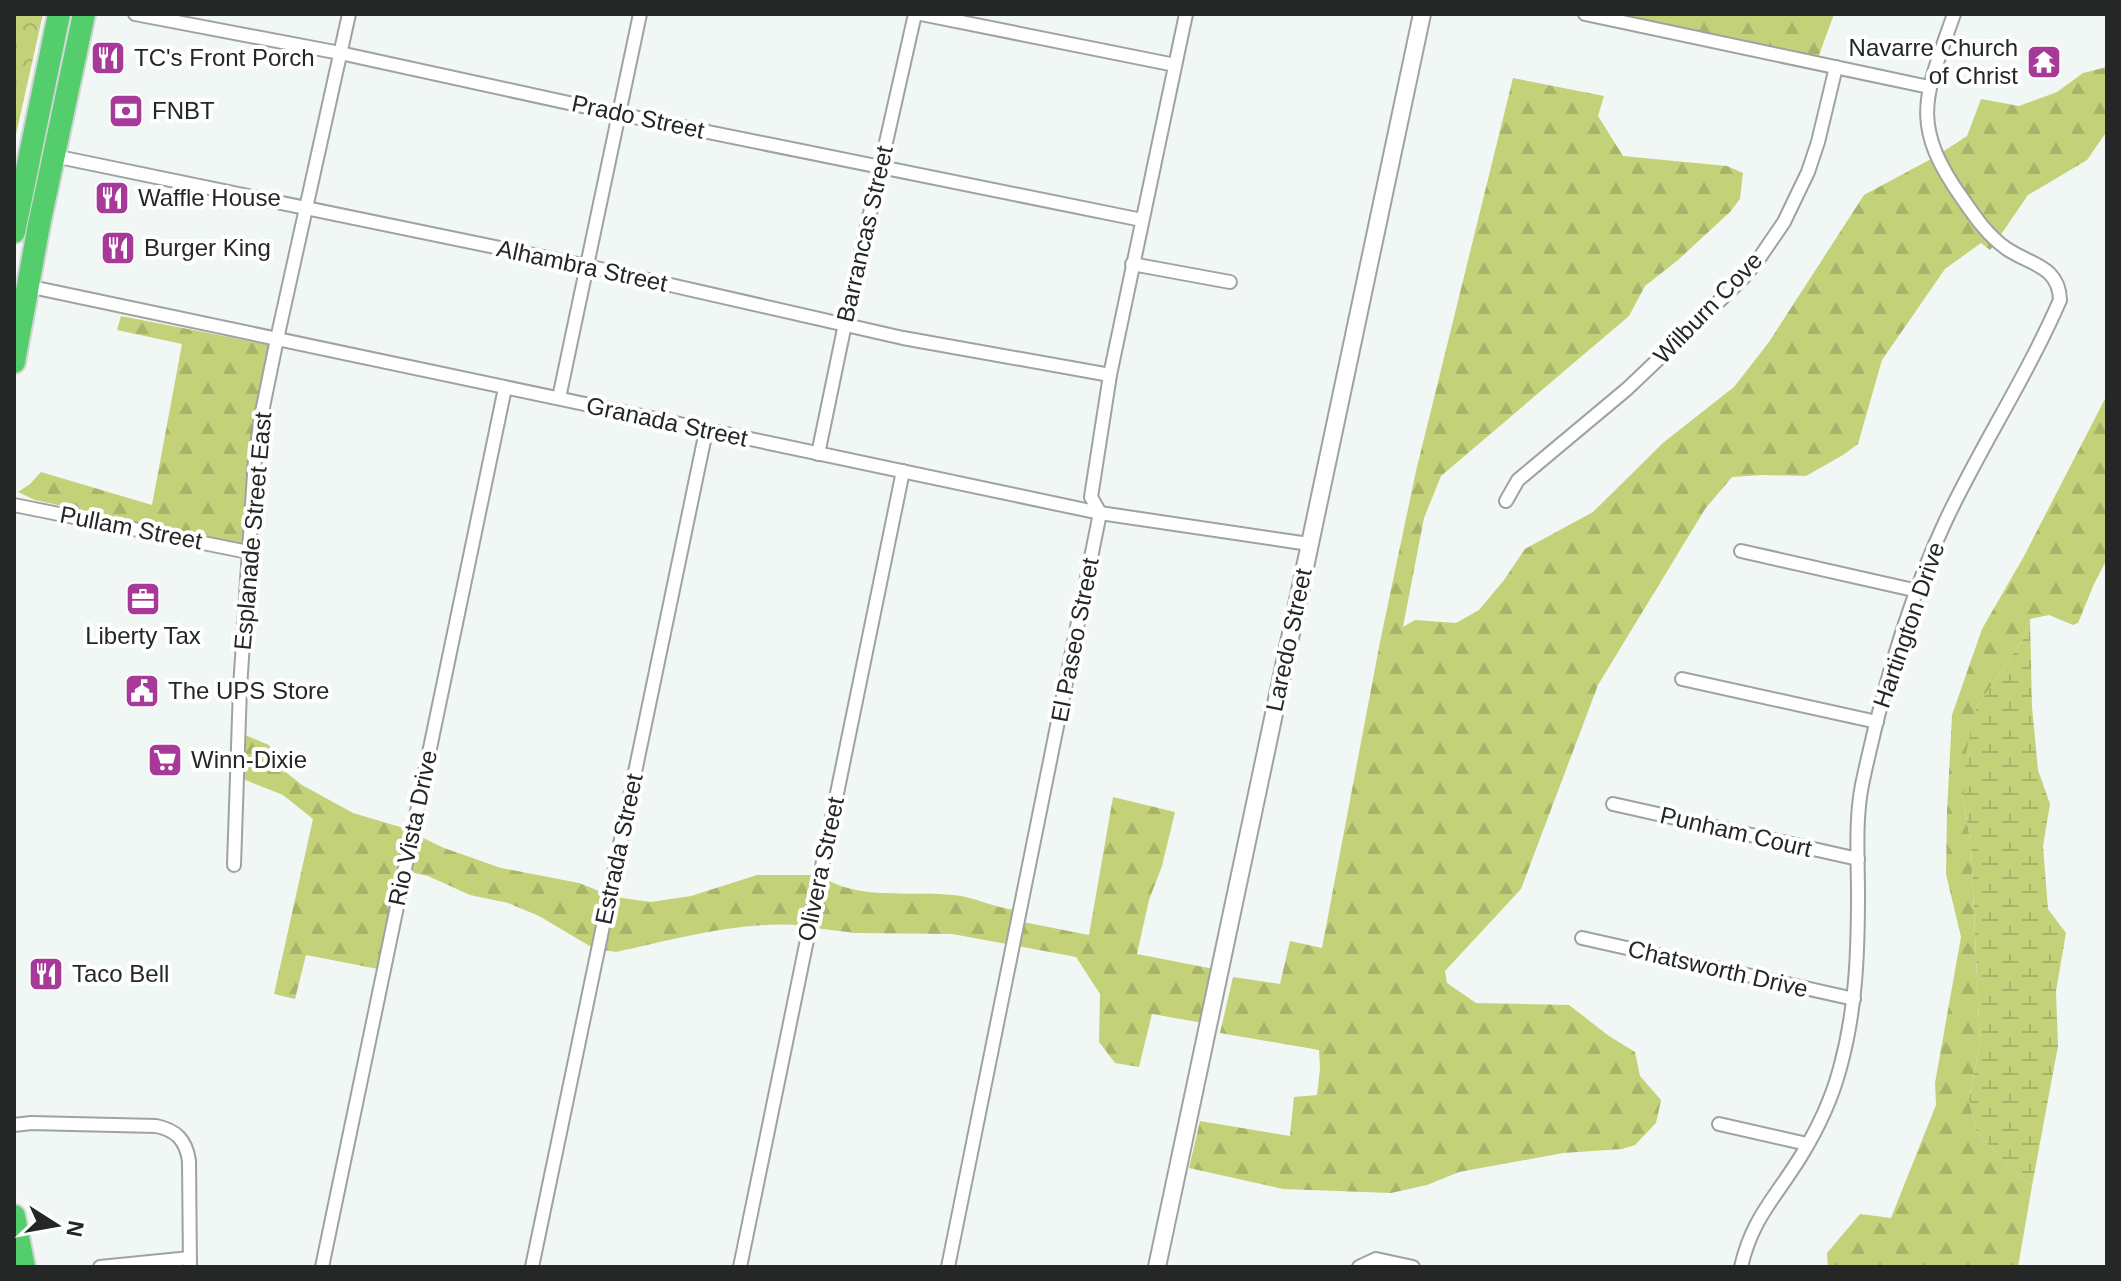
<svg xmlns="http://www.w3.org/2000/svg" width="2121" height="1281" font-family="Helvetica,sans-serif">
<defs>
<pattern id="forest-firs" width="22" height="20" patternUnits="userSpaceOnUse" patternTransform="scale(2)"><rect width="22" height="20" fill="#c3d279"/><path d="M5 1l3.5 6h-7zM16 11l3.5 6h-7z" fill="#a7b469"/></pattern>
<pattern id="wetland-marsh" width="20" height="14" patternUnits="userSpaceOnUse" patternTransform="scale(2)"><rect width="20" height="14" fill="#c3d279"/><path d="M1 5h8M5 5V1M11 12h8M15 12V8" fill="none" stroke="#a7b469"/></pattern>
<pattern id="park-crowns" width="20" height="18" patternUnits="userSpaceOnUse" patternTransform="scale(2)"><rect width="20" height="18" fill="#c3d279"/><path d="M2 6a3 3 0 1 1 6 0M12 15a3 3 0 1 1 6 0" fill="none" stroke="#a7b469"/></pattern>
</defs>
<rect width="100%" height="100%" fill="#f1f7f5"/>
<g fill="url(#forest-firs)">
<polygon points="1627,14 1834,14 1818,58 1626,18"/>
<path d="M2107,67V131L2087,160L2028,195L2000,236C1976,214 1955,182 1941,153L1967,136L1981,99L2019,106L2057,92L2083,73Z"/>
<path d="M1513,78L1604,96L1598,116L1623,156L1727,166L1743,173L1740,199L1730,212L1678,260L1645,286L1629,316L1441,476L1424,518L1403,627L1415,620L1456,623L1479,610L1504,580L1525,549L1593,512L1664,442L1734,387L1769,342L1864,195L1931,159C1948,191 1970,218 1994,245L1990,250L1981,243L1945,269L1882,360L1858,444L1843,455L1806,476L1763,475L1732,477L1705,509L1598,685L1521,889L1445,971L1447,983L1476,1003L1569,1005L1609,1036L1635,1052L1640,1076L1661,1100L1656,1123L1635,1145L1622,1149L1563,1153L1459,1172L1427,1185L1391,1193L1283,1189L1189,1168L1200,1121L1290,1136L1294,1097L1317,1095L1320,1069L1319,1050L1220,1033L1233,977L1280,984L1290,941L1322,948L1380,642L1416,471Z"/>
<polygon points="121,316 270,345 243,546 35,500 18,492 30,484 41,472 152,505 182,344 117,330"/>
<polygon points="2107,395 2107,559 2094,584 2078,623 2073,625 2049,615 2030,619 2022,641 1976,708 1963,799 1971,845 1980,1044 1969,1100 1977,1133 2013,1170 2032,1186 2018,1267 1828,1267 1827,1253 1860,1214 1891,1218 1936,1105 1935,1083 1961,937 1946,874 1947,812 1952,715 1982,629 2023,558"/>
<polygon points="245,735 269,745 283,770 302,785 353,813 407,829 378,969 306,955 295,999 274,994 313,819 283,795 243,779"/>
<polygon points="1113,797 1175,812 1162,866 1149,900 1137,954 1214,969 1203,1023 1152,1014 1139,1067 1115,1063 1099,1042 1100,994 1076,957 1018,946 1023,922 1089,935"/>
<polygon points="417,835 444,848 501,868 579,883 604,893 593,948 539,916 508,903 470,895 428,876 410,872"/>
<path d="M757,875H814L804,926C748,919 672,940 616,952L604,950L615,897L651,902L691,896Z"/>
<path d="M825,879C863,900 912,891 954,895C973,897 994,907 1014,910L1007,944L952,934L855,933L815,928Z"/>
</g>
<polygon fill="url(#wetland-marsh)" points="2030,619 2032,707 2038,770 2050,804 2043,846 2048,909 2066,933 2056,991 2058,1046 2032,1186 2013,1170 1977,1133 1969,1100 1980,1044 1971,845 1963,799 1966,753 1976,708 2022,641"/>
<polygon fill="url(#park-crowns)" points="14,14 43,14 14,143"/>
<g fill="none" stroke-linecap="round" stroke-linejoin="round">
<g stroke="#9ea3a2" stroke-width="16">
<g id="street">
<polyline points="135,14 340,53 619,114 1142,220"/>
<polyline points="921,14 1175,65"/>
<polyline points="1585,14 1929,87"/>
<polyline points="54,156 587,266 903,338 1110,375"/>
<polyline points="1132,264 1230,282"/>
<polyline points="27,286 1100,513 1309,544"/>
<polyline points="559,398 640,14"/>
<polyline points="818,454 845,324 915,14"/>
<polyline points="1506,501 1518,480 1627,389 1709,311 1744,277 1758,260 1784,222 1808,172 1818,142 1836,67"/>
<polyline points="14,505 248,552"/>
<polyline points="1741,551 1918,591"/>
<polyline points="1682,679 1877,722"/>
<polyline points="1613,804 1858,859"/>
<polyline points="234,865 240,688 255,459 262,412 277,339 349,14"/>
<polyline points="1582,938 1854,999"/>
<polyline points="1719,1124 1807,1144"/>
<path d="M14,1125L31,1123L156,1126C176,1130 186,1140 189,1161L190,1267"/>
<polyline points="100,1267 190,1258"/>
<polyline points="322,1267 505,388"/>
<polyline points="532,1267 706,431"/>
<polyline points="740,1267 903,471"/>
<polyline points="948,1267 1100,513 1091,497 1110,375 1186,14"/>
<polyline points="1359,1267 1376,1259 1413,1267"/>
<path d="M1741,1267C1752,1218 1776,1197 1801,1156C1817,1130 1832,1098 1840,1068C1856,1010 1858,954 1858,894C1858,858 1855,821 1862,785C1881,695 1906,605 1946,520C1981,446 2027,376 2060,300C2059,266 2031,265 2007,249C1988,236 1975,217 1962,198C1908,122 1926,95 1954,14"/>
</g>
</g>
<g stroke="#9ea3a2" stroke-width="20">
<polyline id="secondary" points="1157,1267 1422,14"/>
</g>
<g stroke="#d3d4d4" stroke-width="26">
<g id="highway">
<polyline points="14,232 59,14"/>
<polyline points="14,362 39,225 84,14"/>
<polyline points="14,1216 24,1267"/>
</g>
</g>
<use href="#street" stroke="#fff" stroke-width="12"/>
<use href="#secondary" stroke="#fff" stroke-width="16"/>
<use href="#highway" stroke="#54ce6d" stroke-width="22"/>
</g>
<defs>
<g id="restaurant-square" transform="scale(1.8)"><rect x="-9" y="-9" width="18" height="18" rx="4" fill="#a73a99" stroke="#fff"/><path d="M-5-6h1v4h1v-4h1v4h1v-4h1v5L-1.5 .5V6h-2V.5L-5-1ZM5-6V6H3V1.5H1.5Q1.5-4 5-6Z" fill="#fff"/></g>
<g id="temple-square" transform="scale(1.8)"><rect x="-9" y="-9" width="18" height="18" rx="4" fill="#a73a99" stroke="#fff"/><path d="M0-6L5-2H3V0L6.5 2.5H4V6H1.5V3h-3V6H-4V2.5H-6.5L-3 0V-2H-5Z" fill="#fff"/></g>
<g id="bank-square" transform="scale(1.8)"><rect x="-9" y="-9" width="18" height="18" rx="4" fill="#a73a99" stroke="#fff"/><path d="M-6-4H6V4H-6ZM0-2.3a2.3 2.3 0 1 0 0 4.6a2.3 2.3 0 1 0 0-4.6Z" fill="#fff"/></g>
<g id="office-square" transform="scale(1.8)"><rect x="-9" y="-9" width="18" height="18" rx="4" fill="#a73a99" stroke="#fff"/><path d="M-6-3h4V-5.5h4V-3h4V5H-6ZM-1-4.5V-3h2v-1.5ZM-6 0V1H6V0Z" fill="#fff"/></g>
<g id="civic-square" transform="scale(1.8)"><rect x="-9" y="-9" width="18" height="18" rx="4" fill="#a73a99" stroke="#fff"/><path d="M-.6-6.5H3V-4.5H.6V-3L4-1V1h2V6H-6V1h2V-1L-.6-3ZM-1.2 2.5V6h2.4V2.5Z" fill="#fff"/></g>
<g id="supermarket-square" transform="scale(1.8)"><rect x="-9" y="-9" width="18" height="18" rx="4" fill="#a73a99" stroke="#fff"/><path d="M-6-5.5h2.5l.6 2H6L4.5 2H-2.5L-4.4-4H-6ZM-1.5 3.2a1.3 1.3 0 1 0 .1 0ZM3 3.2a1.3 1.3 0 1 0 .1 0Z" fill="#fff"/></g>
</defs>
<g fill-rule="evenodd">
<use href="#restaurant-square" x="108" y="58"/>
<use href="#temple-square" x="2044" y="62"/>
<use href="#bank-square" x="126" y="111"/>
<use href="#restaurant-square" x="112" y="198"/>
<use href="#restaurant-square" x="118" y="248"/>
<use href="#office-square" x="143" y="599"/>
<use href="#civic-square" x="142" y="691"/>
<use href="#supermarket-square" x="165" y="760"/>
<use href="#restaurant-square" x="46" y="974"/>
</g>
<g text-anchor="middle" stroke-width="8" stroke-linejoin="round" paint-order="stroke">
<g font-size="24" fill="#252727" stroke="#fff" text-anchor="start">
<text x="2018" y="56" text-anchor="end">Navarre Church<tspan x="2018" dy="28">of Christ</tspan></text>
<text x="134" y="66">TC's Front Porch</text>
<text x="152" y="119">FNBT</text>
<text x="138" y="206">Waffle House</text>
<text x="144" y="256">Burger King</text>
<text x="143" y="644" text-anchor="middle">Liberty Tax</text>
<text x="168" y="699">The UPS Store</text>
<text x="191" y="768">Winn-Dixie</text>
<text x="72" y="982">Taco Bell</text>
</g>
<g font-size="24" fill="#252727" stroke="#fff">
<text transform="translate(638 117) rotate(12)" y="8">Prado Street</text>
<text transform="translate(865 234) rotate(-77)" y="8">Barrancas Street</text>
<text transform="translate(582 266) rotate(12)" y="8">Alhambra Street</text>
<text transform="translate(1708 308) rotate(-46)" y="8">Wilburn Cove</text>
<text transform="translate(667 422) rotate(12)" y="8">Granada Street</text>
<text transform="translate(131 528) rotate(11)" y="8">Pullam Street</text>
<text transform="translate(253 531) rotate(-85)" y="8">Esplanade Street East</text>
<text transform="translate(1909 625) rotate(-71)" y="8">Hartington Drive</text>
<text transform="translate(1075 640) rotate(-79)" y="8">El Paseo Street</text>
<text transform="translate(1289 640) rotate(-78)" y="8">Laredo Street</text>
<text transform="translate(413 828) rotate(-78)" y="8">Rio Vista Drive</text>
<text transform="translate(1736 832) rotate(13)" y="8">Punham Court</text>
<text transform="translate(619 849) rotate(-78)" y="8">Estrada Street</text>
<text transform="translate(821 869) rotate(-78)" y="8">Olivera Street</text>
<text transform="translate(1718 969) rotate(13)" y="8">Chatsworth Drive</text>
</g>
</g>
<rect width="2121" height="1281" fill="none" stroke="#252727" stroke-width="32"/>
<g transform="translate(56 1225) rotate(101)" stroke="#ffffff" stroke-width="6" paint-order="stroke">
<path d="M0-6L14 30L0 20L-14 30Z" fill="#252727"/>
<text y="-12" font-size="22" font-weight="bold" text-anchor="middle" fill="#252727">N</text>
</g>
</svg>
